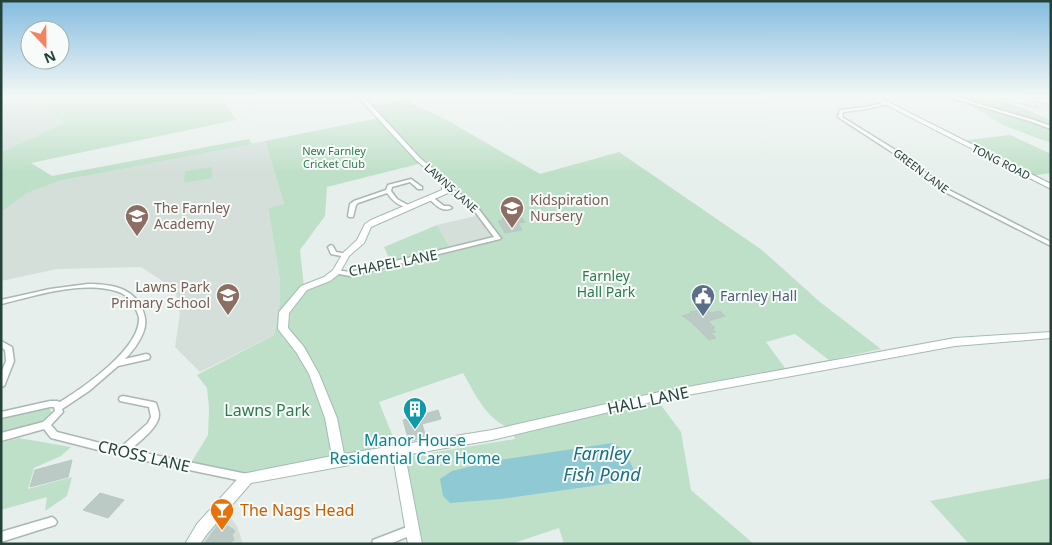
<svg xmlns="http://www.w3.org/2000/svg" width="1052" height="545" font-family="'Noto Sans',sans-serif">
<rect width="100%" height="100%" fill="#e6efeb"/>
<g fill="#d4dfda">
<polygon points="1,96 29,96 66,123 1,152"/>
<polygon points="265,141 284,204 268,208 280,279 280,301 274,335 200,372 175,347 180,313 176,294 168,285 141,267 57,269 1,281 1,212 26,193 59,181"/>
<polygon points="480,215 498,238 452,251 437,225"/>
<polygon points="223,512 230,517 237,526 243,544 198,544"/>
</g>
<g fill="#bfe0c8" fill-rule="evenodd">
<polygon points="29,96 237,96 222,99 236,120 31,163 52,176 249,139 252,144 59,181 27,193 1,212 1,152 65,123"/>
<polygon points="936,96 985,96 1026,109 1051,121 1051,143 1003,125 969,105"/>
<path d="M403,99L445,119L540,174L619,152L762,250L820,302L881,349L829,360L795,334L766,342L785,368L652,393L681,432L691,490L754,544H564L559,528L511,544H415L400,458L515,439L512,429C486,420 476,395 463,373L379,402L397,447L338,455L252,472L247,478L189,466L208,435L209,408L207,388L197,375L274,335L280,301V279L268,208L284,204L265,141L379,118L365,102L381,105ZM422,163L453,191L472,204L498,238L452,251L437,225L384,247L392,264L350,274L336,272L304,287L300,250L325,216L327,187Z"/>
<polygon points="1010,135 1051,154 1051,173 1031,176 960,141"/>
<polygon points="212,167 212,178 184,183 185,171"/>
<polygon points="42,408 50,409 52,413 44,421 39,424 1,434 1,419"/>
<polygon points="19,438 71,447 61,456 34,468 28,489 72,477 67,496 45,511 47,497 1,510 1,443"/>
<polygon points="1051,478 1051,544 969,544 930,501"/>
</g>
<polygon fill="#8ec9d4" points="612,443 624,450 635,472 614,483 501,499 450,503 443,496 440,479 452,471 493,461"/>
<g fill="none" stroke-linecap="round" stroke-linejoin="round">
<polyline stroke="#8ec9d4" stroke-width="1" points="990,96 1034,107 1039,107 1032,101 1051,105"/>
</g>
<g fill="#bbcac4" stroke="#b8c9c2">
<polygon points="519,214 525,222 518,223 522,230 505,233 498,221 503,220 502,218"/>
<polygon points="706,309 711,313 720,311 725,316 708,321 715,328 712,329 716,332 711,333 716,338 709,340 690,321 682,316 692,313 690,312"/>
<polygon points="438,410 441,419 422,424 426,437 409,442 403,420"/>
<polygon points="72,460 68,477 30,487 35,470"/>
<polygon points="100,493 124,500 108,518 83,510"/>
<polygon points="220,522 233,529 235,532 232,534 234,540 228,544 204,544"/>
</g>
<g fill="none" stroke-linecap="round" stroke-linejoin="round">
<g stroke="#a8b8b2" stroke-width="3">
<g id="street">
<polygon points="946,96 952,96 1031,119 1051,126 1051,129 1029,121"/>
<polygon points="886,102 888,103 887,104 866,109 843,112 842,117 905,156 945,188 1051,242 1051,246 941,190 901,158 838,117 840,110 866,107"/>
<path d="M411,179L422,187V189H418L410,182L392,187L391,191L397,199L408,205V207C399,207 392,200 387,193L358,203L356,205L353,217H349L348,216L350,204L354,201L386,190L388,185Z"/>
<polygon points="446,185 474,203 500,237 501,238 500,239 350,276 334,273 333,272 336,270 350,272 494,237 470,205 444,188 443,187"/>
<path d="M431,196L444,206H449L452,208C442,213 436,205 429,199L428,198Z"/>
<polygon points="331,245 333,246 336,252 348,254 349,255 346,257 331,254 328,247"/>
<path d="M88,284C110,284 134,287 143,311C146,318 146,326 143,333C139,343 132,352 125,359L146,354L149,355L150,357L149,359L118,366L89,391L62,409L63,412L51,425L57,432L120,448L148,423L151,417L149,407L120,401L119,399L120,397L123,396L153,402L156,403C157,406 159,411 159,415C159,427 139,442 130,450L247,474L250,475L252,478L250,481L247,482L122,456L51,438L44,429L1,441V433L43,422L55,411L54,407H50L1,418V412L50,401H57L60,402C84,387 140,349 139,318C139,317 137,311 136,310C132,297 121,291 107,289C73,283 34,296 1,304V300L50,289Z"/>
<polygon points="1,341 12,347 14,361 5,384 4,386 1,387 1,373 6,361 5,350 1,347"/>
<polygon points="52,517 55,519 57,522 55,525 1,542 1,532"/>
<polygon points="412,525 416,527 417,530 416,533 390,544 372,544 373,540"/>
</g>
</g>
<g stroke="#a4bbb3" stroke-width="2">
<g id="secondary">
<polygon points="357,96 363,96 420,158 443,177 450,187 448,193 371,227 364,243 349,256 339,274 330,281 307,290 289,313 288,328 304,347 319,374 337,418 344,454 492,430 655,393 955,338 1051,332 1051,338 955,346 655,401 492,440 405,455 422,544 408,544 393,457 251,483 207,534 200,544 185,544 197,524 242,474 332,456 325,418 309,374 296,352 278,329 279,312 301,286 324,277 333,270 343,253 357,240 365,224 371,220 442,190 442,187 438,179 416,160"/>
<polygon points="869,96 876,96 1051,184 1051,189"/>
</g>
</g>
<use href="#street" fill="#fff" fill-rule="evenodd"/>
<use href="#secondary" fill="#fff" fill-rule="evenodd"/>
</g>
<linearGradient id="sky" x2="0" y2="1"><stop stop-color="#84bce0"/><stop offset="0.56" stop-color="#f4f8f6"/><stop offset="1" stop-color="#f4f8f6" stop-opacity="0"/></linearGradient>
<rect width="1052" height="172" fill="url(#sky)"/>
<defs>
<g id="school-pin" transform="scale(1.25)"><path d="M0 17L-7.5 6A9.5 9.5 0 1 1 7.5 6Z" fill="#8d6e63" stroke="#f7fbf9"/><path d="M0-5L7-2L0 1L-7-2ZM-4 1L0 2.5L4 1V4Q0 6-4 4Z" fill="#fff"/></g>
<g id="civic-pin" transform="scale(1.25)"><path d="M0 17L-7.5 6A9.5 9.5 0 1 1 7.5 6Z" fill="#5c6f8a" stroke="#f7fbf9"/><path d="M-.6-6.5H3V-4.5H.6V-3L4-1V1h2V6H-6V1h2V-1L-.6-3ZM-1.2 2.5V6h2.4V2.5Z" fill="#fff"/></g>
<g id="building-pin" transform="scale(1.25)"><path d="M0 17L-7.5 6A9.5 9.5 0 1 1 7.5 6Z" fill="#0f9aa8" stroke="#f7fbf9"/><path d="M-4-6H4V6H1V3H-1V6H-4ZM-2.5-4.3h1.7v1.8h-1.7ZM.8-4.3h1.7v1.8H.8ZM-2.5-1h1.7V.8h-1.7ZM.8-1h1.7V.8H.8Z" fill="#fff"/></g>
<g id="bar-pin" transform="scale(1.25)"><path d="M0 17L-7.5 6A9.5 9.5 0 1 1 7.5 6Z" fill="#e8710a" stroke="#f7fbf9"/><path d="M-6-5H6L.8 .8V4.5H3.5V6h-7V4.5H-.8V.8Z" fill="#fff"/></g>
</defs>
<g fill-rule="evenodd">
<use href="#school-pin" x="512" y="208"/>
<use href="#school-pin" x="137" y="216"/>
<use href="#school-pin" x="228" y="295"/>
<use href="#civic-pin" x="703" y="296"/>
<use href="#building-pin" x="415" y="409"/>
<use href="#bar-pin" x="222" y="510"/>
</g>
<g text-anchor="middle" stroke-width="4" stroke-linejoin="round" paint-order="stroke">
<g font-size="11" fill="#2d7a4b" stroke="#f7fbf9">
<text x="334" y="155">New Farnley<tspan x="334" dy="13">Cricket Club</tspan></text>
</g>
<g font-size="11" fill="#24423a" stroke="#f7fbf9">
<text transform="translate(1001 162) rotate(27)" y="4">TONG ROAD</text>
<text transform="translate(921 171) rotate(37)" y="4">GREEN LANE</text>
<text transform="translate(451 188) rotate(42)" y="4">LAWNS LANE</text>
</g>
<g font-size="14" fill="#785e54" stroke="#f7fbf9" text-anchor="start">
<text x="530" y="205">Kidspiration<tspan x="530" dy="16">Nursery</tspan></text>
<text x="154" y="213">The Farnley<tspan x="154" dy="16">Academy</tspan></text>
<text x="210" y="292" text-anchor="end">Lawns Park<tspan x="210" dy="16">Primary School</tspan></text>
</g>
<g font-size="14" fill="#24423a" stroke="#f7fbf9">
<text transform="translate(393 263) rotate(-11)" y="5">CHAPEL LANE</text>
</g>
<g font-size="14" fill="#2d7a4b" stroke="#f7fbf9">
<text x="606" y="281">Farnley<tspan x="606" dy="16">Hall Park</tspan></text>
</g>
<g font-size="14" fill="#4e5e75" stroke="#f7fbf9" text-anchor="start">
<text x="720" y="301">Farnley Hall</text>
</g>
<g font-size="16" fill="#24423a" stroke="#f7fbf9">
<text transform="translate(648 400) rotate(-12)" y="6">HALL LANE</text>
<text transform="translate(144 456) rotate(13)" y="6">CROSS LANE</text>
</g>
<g font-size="16" fill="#2d7a4b" stroke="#f7fbf9">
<text x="267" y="416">Lawns Park</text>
</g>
<g font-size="16" fill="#0d838f" stroke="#f7fbf9">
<text x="415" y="446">Manor House<tspan x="415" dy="18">Residential Care Home</tspan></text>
</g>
<g font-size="16" fill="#c56008" stroke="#f7fbf9" text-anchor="start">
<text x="240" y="516">The Nags Head</text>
</g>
<g font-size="18" font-style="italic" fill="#1c6f80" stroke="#f7fbf9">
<text x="602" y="460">Farnley<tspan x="602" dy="21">Fish Pond</tspan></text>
</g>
</g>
<rect width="1052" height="545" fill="none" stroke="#24423a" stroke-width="5"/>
<g transform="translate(45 45) rotate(158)"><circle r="24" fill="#f7fbf9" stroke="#a3b1ad"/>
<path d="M0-4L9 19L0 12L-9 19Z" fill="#f4845f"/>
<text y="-8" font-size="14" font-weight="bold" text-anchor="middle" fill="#24423a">N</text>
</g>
</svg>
